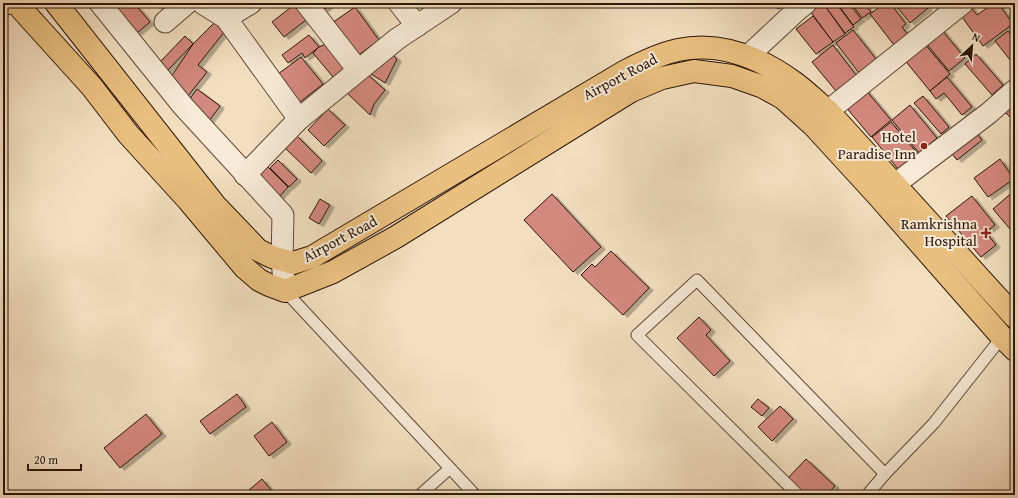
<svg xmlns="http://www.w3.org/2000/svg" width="1018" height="498" font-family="'Gentium Book Plus',serif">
<defs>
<filter id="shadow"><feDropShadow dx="4.5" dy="2.5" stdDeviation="0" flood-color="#0004"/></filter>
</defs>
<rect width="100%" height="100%" fill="#f3dfc0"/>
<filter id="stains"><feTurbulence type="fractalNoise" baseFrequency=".005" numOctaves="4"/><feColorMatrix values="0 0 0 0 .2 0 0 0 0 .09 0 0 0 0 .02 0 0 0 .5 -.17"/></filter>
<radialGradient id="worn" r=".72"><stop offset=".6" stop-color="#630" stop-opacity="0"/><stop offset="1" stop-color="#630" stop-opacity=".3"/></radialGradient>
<g fill="#d4897f" stroke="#2b1609" filter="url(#shadow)">
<polygon points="120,3 134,3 150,22 137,33 115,7"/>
<polygon points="154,3 165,3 158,8"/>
<polygon points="314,3 332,3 321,12"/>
<polygon points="774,3 787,3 778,9"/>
<polygon points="821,3 823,3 845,34 833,42 810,11"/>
<polygon points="823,3 836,3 854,27 845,33"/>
<polygon points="837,3 849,3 861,19 853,25"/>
<polygon points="851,3 864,3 871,12 862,18"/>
<polygon points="885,3 890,3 906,24 902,27 908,35 894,45 870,14"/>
<polygon points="894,3 923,3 928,8 910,23"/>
<polygon points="983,3 998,3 1013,24 983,46 960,14 970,6 977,15 987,8"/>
<polygon points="295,4 306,20 284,37 272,22"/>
<polygon points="355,7 379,40 356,57 332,23"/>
<polygon points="813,16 833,42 816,54 796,29"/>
<polygon points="219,18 229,26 198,65 207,72 188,96 169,80 193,44"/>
<polygon points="941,29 965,58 949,71 925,42"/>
<polygon points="853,30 876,59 859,73 836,43"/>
<polygon points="1008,31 1015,40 1015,66 995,41"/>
<polygon points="309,35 319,47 305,58 302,53 288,63 282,55"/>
<polygon points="185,36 193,44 167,71 159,63"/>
<polygon points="923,42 950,74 930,91 903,58"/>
<polygon points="326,44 345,68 333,77 313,53 319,47"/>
<polygon points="833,45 856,75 836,91 812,62"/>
<polygon points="389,52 397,59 385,83 368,72"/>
<polygon points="976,54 1003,85 992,95 965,64"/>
<polygon points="301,57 323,84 300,102 278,74"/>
<polygon points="366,73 385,90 374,104 370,115 347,93"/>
<polygon points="947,77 972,107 962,115 944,93 936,99 930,91"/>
<polygon points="197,89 220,106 209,121 186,104"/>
<polygon points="865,89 891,120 871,137 845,106"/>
<polygon points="1015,95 1015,122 1001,108"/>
<polygon points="923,96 949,127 941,134 914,103"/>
<polygon points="910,105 937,138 919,153 892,120"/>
<polygon points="328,109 345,125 324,146 308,130"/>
<polygon points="891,122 918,154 898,169 872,137"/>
<polygon points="973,129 982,140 957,160 948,149"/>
<polygon points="296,135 322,161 311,173 284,147"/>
<polygon points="1000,159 1014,179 988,197 974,178"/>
<polygon points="278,160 297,179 289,187 270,168"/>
<polygon points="267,166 288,187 279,197 257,176"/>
<polygon points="1015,190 1015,235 993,209"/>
<polygon points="552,194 601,247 573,272 524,220"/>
<polygon points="972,196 995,225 986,232 996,245 981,257 946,216"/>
<polygon points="320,199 330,205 319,224 309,218"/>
<polygon points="611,251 649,288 623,315 581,275 592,264 595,267"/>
<polygon points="699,317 711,330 706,335 730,361 714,376 677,338"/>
<polygon points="237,394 246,407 210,434 200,421"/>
<polygon points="758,399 769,408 762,416 751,407"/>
<polygon points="780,406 793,419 772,441 758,427"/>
<polygon points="146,414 162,434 120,468 104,448"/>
<polygon points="272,422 287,442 269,456 254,436"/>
<polygon points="806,459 835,486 826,495 803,495 786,480"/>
<polygon points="262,479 275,495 243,495"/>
</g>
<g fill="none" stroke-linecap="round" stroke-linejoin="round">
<g stroke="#5d4837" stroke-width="13">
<g id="service">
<polyline points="285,291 475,495"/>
<polyline points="420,495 449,469"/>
<polyline points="798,495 637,335 697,280 885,474"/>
<polyline points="867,495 885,474 934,423 1002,337"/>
</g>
</g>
<g stroke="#5d4837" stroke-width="23">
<g id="minor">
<polyline points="100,3 183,106 283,215 282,261 285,291"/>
<polyline points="202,3 226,18 299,119"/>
<polyline points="306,3 358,70"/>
<polyline points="399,3 417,26"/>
<polyline points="226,18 251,3"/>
<polyline points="165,22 187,3"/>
<polyline points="748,56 794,13 806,3"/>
<polyline points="828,111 963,3"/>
<polyline points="245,175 299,119 397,39 451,3"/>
<polyline points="894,185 989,113 1015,90"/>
</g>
</g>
<g stroke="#2b1609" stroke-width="24">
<polyline id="secondary" points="3,4 7,3"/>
</g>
<g stroke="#2b1609" stroke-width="24">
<g id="primary">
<polyline points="16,3 92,87 128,134 188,200 245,268 259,280 269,285 285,291 333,272 396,237 631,91 662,78 694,71 732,76 763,87 783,98 813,125 879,197 1002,337 1015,350"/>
<path d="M56,3L215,205L258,250L272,257L293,263L312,257L624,72C641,63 659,54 678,50C720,41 761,58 795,83C807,92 817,102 828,111L1015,317"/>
</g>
</g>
<use href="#service" stroke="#f7ead6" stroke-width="11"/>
<use href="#minor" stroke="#f7ead6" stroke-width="21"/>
<use href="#secondary" stroke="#f7ead6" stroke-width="22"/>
<use href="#primary" stroke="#eac080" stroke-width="22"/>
</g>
<g fill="#8f2418" stroke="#f7ead6" stroke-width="1.5">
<circle cx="924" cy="146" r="4"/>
<path d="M984 227h4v4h4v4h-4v4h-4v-4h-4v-4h4z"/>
</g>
<g text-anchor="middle" stroke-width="4" stroke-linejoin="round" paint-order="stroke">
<g font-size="15" fill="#2b1609" stroke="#f7ead6">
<text transform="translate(620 77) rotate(-28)" y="5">Airport Road</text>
<text transform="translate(340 239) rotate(-28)" y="5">Airport Road</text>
</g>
<g font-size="15" fill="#2b1609" stroke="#f7ead6" text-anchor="end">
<text x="916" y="142">Hotel<tspan x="916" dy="17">Paradise Inn</tspan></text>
<text x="977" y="229">Ramkrishna<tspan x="977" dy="17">Hospital</tspan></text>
</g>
</g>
<rect width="1018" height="498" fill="none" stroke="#f3dfc0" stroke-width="16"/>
<rect x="4" y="4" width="1010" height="490" fill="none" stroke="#2b1609" stroke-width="2"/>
<rect x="8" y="8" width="1002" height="482" fill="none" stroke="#2b1609"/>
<g transform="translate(972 46) rotate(26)" stroke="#f7ead6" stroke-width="3" paint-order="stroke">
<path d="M0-3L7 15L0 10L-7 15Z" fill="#2b1609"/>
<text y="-6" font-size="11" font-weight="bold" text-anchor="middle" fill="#2b1609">N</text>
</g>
<path d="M28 464v6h53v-6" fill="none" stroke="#2b1609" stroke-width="2"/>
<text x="34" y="464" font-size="12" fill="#2b1609" stroke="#f7ead6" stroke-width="3" paint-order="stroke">20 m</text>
<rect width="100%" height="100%" filter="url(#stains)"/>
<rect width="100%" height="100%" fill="url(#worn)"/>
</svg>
